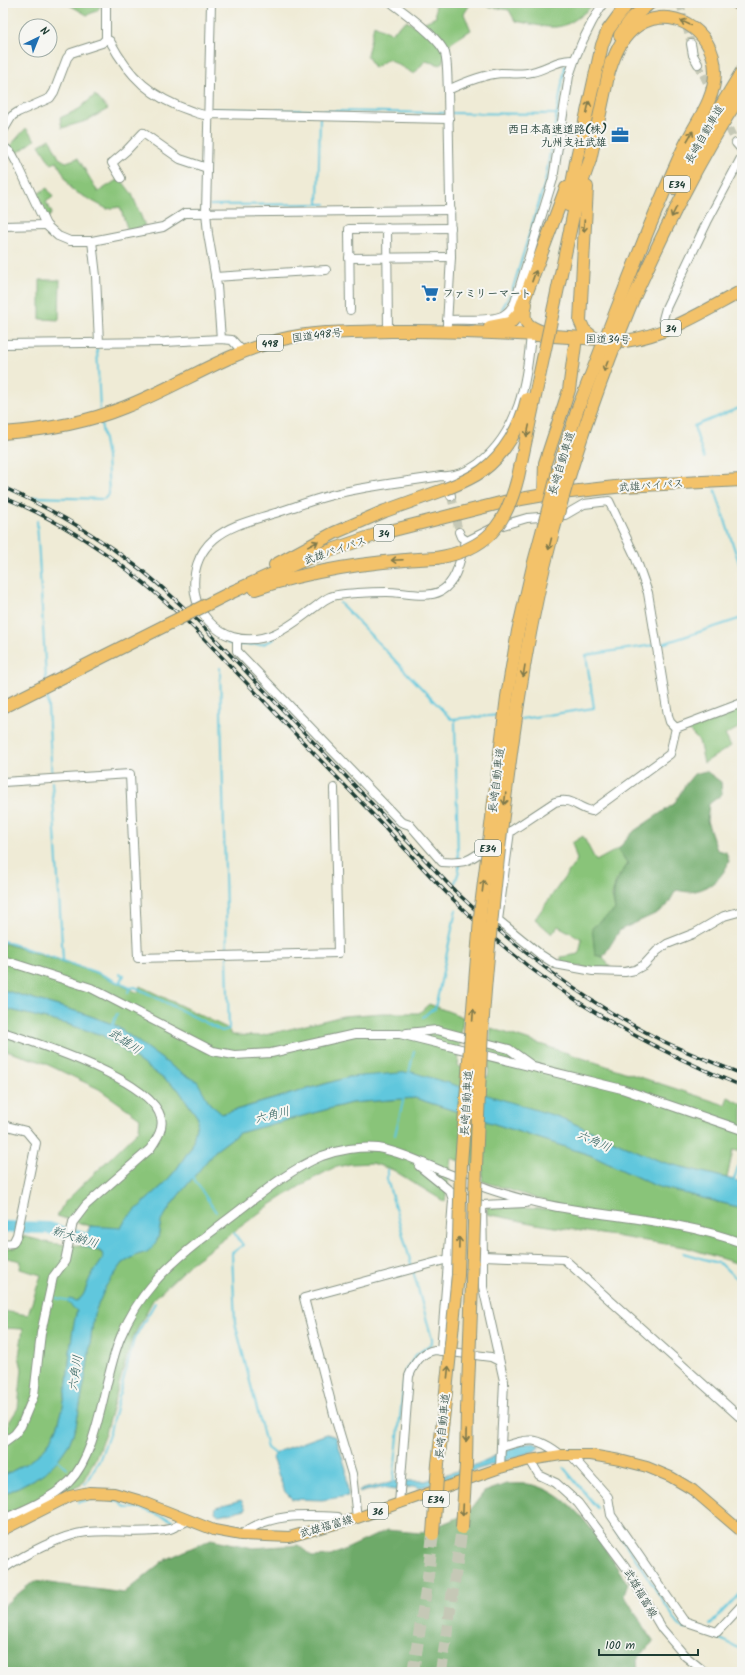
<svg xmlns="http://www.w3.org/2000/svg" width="745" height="1675" font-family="Kalam,'Klee One',sans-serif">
<rect width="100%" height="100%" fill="#f6f6f2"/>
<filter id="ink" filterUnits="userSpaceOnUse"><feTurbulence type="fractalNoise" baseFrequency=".025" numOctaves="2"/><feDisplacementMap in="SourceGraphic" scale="8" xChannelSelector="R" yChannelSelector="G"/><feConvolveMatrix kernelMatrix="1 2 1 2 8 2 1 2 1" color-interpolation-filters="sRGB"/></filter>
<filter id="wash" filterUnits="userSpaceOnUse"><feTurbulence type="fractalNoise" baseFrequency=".012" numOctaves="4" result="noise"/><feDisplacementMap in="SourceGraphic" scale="16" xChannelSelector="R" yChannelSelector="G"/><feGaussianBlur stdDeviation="0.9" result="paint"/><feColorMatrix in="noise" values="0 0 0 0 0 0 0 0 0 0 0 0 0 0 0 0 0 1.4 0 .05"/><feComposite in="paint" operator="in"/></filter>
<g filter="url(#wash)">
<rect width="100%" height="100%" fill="#efebd6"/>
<g fill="#89c479" stroke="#548056">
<path d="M66,3H101C100,11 94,12 87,15Z"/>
<path d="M435,3H592V6C560,35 554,28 515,21L509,10L471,3L464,14L471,30L451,43L441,65L425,61L414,74L388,59L374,68L367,55L374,25L391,33L406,21L416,26L436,17Z"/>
<polygon points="95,95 108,109 86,121 62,128 60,118 79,109"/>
<polygon points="26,128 35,140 15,155 9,147"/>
<polygon points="50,139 59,158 66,162 78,158 98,192 120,178 132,194 145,226 128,231 120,207 107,209 72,190 57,162 51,164 39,145"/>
<polygon points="47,188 53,197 46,202 52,213 47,219 34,196"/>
<polygon points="40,280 60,280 59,320 40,319"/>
<polygon points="742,706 742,726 725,735 731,746 704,763 699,741 686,728"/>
<polygon points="583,836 596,861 618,849 628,864 616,880 612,896 615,910 595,955 603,957 610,967 591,969 561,963 561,957 579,954 582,939 558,926 552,934 535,919 577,860 572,843"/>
<polygon points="3,943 97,973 138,993 140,986 227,1028 232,1035 261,1036 343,1016 382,1013 419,1013 429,1004 463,1017 458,1066 488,1077 491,1028 725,1105 728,1097 742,1104 742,1152 733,1150 727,1178 662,1162 559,1117 349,1077 221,1114 210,1104 196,1081 181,1073 115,1025 82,1013 3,990"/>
<polygon points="3,1008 70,1025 102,1035 178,1089 198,1118 192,1146 176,1170 163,1185 126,1219 121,1229 90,1226 57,1216 64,1203 139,1130 140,1118 99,1089 42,1062 3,1050"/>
<polygon points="415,1098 590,1155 656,1186 742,1208 742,1265 685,1247 536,1224 487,1214 487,1207 547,1209 547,1202 482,1181 483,1170 451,1158 445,1202 393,1170 372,1163 350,1164 333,1168 305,1183 270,1205 190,1264 153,1300 132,1339 105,1433 95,1459 81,1485 51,1499 3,1516 3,1495 45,1473 57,1461 69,1444 76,1426 87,1368 94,1314 106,1286 123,1263 137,1255 147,1252 158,1238 161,1221 174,1201 215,1151 239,1133 351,1103"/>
<path d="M22,1236C32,1238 41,1241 50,1243C68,1246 90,1243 104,1255C102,1263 95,1269 91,1276C86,1285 86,1296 77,1301L69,1299L77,1311C65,1350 73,1421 42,1451C31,1462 16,1469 3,1476V1428L8,1424L18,1408L22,1369L19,1356L23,1329L3,1328V1311L28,1315L41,1275L20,1269L21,1261L3,1257V1249L16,1248Z"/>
</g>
<g fill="#6eaa69" stroke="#46744e">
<path d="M706,771L721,782L722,794L709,804L707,821L717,850L726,852L729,861C724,876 711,888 695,891C689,893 682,891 676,890L667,906L657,913L620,930L603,957L595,955L592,928L615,910C611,888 616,881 628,864L618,849L634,831L674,804L685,785L694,774Z"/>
<path d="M506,1484C515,1484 525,1483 534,1485C579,1497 604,1549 628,1584L624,1595L654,1642L637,1659L638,1672H3V1606L34,1581L124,1593L163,1561L211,1539L253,1548L298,1545L313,1557L331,1556L387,1530L420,1533L467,1514L484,1492Z"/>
</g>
<g fill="#60c7dd" stroke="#408288">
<path d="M3,990L82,1013L115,1025L181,1073L197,1081L210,1104L222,1114L349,1077L412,1072L559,1117L662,1162L742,1182V1208L656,1186L590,1155L415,1098L351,1103L239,1133L215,1151L174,1201L161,1221L158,1238L153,1247L147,1252L137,1255L123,1263L106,1286L94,1314L87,1368L76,1426L69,1444L57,1461L45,1473L3,1495V1476C16,1469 31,1462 42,1451C73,1422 65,1350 77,1311L68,1303L69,1299L77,1301C86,1296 86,1285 91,1276C95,1269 102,1263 104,1255L100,1251L82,1246L90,1226L121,1228L126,1219L163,1185L176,1170L192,1146L198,1118L178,1089L102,1035L70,1025L3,1008Z"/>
<polygon points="327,1434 336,1437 346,1469 348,1496 322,1500 292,1499 285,1492 272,1458 279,1451"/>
<polygon points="534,1443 540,1446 535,1451 419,1488 416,1486 395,1490 382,1488 360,1492 359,1490 397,1481 425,1481 473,1466 497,1455 524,1444"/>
<polygon points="241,1500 246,1509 219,1515 215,1512 216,1507"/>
</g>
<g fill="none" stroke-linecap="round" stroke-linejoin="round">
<g stroke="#60c7dd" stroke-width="2">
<polyline points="210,109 446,113"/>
<polyline points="450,113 558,114"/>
<polyline points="318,204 320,117"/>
<polyline points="210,205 326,204"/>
<polyline points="502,309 512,291 545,182 565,66"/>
<polyline points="97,349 100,409"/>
<polyline points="742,386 739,387 742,393"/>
<polyline points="704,458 694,426 742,407"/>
<polyline points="715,490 742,572"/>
<polyline points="34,497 104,499 109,494 107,457 101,423"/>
<polyline points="37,521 46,680"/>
<polyline points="340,603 451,719 501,715"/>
<polyline points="227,643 234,644"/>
<polyline points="238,645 263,644 274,639"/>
<polyline points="659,645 742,618"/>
<polyline points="220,668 227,953"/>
<polyline points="47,690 52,778"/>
<polyline points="455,719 458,860"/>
<polyline points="521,719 594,708 586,655 654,645"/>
<polyline points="52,782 63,960"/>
<polyline points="455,883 459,871 459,864"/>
<polyline points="3,941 98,973 130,988 128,992"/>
<polyline points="120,983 124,975 120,974"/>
<polyline points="130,988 135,987 222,1031 229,1029 227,957"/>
<polyline points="423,1017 430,1011 435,1009 456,910"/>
<polyline points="112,1026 117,1014"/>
<polyline points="409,1073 414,1051"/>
<polyline points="395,1135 404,1097"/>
<polyline points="387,1170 387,1179 412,1267"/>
<polyline points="192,1176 216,1212"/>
<polyline points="733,1183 742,1153"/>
<polyline points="234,1233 243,1245 232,1253 235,1323 267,1448 275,1454"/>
<polyline points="683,1253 721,1264 742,1284"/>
<polyline points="56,1298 71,1301"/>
<polyline points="57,1459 67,1469"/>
<polyline points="564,1468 597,1508"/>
<polyline points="393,1483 405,1371 416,1355 432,1343 432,1339 413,1271"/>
<polyline points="85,1484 99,1461 109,1435 134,1339 155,1303"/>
<polyline points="104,1498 118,1501 126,1508 140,1508 172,1520"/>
<polyline points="78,1502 93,1499"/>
<polyline points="611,1524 632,1553 678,1624 684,1629 690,1627"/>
<polyline points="710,1625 742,1591"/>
<path d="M702,1631C714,1638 733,1642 742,1651"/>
</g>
<polyline stroke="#60c7dd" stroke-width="12" points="3,1227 49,1228 100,1243"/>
</g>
</g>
<g filter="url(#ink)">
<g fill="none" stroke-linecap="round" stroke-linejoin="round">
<g stroke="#c5c8b6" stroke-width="8" stroke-dasharray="8 4" stroke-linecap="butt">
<polyline points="680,3 691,44"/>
<polyline points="698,64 736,143"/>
<polyline points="451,496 459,532"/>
</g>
<g stroke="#c5c8b6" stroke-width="12" stroke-dasharray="12 6" stroke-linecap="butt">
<polyline points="413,1672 427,1585 433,1534"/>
<polyline points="441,1672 462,1528"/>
</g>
<g stroke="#879485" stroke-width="10">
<g id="minor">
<polyline points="211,3 206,212 208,234 217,286 221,339"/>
<path d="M392,3C405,13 439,37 445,53C448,64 447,79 448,90"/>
<path d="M106,39L110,41C129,77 152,98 191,111C200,114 206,117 215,114L449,119"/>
<polyline points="691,44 693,55 698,64"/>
<polyline points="3,131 12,116 18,112 50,98 54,92 67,58 71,53 102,43 106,39 106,3"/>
<polyline points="736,143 742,150"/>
<polyline points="3,146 12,154 17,163 46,225 58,236 70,241 92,241 163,227 185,213 451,210"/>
<polyline points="121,178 112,163 126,151 143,133 180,159 207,168"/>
<polyline points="3,226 46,225"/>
<polyline points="387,228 388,331"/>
<polyline points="92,241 96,276 99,343"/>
<polyline points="349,258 451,257"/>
<polyline points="215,277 326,270"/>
<polyline points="350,310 349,229 451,228"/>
<path d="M447,320C462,319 489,322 502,316C508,313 512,308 515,302L553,179L569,76C577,50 589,26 603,3"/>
<path d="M447,324L451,257L448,90C465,82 482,75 501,73C512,73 521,75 532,72C547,69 558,59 574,60"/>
<polyline points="667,330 663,319 666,308 707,222 742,156"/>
<polyline points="3,344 165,342 221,339 232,340 243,352"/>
<polyline points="448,483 451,496"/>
<polyline points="459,532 461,537 467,541 493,528 527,518 565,515 584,504 609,501 635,556 648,593 668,715 670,722 676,728"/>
<path d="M465,541C460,558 458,581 441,591C426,599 403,592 387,592C375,592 339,593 330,597C323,600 317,606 311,610C288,628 264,646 233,637C215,632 198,613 195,594C192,573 198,553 214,539C230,525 253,520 272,514C295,507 317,498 340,493C372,485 407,482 441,476C454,477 467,472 478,464C519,433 527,382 531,334"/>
<path d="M237,638V651L401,822L410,825L442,862C467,864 470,860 489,846"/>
<polyline points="676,728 742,703"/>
<polyline points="3,782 130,774 138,958 338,953 334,788"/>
<polyline points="510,831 498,920 541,955 555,964 593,971 625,972 635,970 644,965 657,951 667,944 695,933 724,916 742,911"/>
<path d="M499,839L555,802C573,797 576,808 592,811L670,754L676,728"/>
<polyline points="3,960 91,988 213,1051 234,1055 271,1053 355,1034 400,1034 622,1089 742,1130"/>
<path d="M3,1032C37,1043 152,1080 161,1118C164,1129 156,1140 150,1149L86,1205L73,1222L65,1261L53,1277L41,1333L34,1395L21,1426L15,1434L3,1443"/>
<polyline points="407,1033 437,1030 509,1049 530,1064"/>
<polyline points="3,1125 26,1131 36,1143 17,1235 13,1243 3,1244"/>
<polyline points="419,1166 450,1191 482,1205 526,1203"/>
<polyline points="482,1205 483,1256"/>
<polyline points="441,1351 453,1200 450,1191"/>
<path d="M502,1447C530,1438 537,1436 561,1455"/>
<polyline points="571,1455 608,1497 611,1515 684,1621 717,1632 742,1605"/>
<polyline points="530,1460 539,1475 556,1483 578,1503 625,1566 662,1629 685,1656 705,1672"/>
<polyline points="500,1468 504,1381 483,1287 483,1256 564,1259 742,1419"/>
<path d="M399,1504L409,1376C414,1364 421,1352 435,1350L491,1357L499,1361"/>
<polyline points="357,1518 352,1474 334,1414 304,1298 448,1259"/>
<path d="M3,1519C25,1510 51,1499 69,1482C100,1451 103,1378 121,1336C129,1317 139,1300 153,1284C173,1260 200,1241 224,1222C255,1199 286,1171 322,1156C338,1150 360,1146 378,1148C401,1152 423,1163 444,1172C477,1185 508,1197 543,1204C609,1218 678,1219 742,1243"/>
<path d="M241,1535C268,1513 305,1515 338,1517L340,1523"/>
<path d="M3,1569C25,1554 61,1535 87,1532C114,1529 143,1535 170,1529C176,1527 182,1523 187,1521"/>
</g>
</g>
<g stroke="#879485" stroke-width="12">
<polyline id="major" points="3,1530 70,1496 89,1492 114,1493 138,1500 214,1530 241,1535 289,1537 357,1518 500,1468 530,1460 561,1455 591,1455 620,1460 647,1467 671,1477 693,1490 742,1532"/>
</g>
<g stroke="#879485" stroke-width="14">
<g id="highway">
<polyline points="737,3 742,6"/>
<polyline points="620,35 632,18 650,3"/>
<path d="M610,69C615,54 620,41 632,30C667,0 715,29 715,72C715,100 696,122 684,147C661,197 640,249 620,301"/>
<polyline points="587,187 580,321 584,330 594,338"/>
<polyline points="674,188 695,149 742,71"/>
<polyline points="568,205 577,157 602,45 608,30 628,3"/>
<polyline points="559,283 577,197 590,160 611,62"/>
<path d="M526,304C522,322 526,326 543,332"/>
<path d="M631,304C664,231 698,160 742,93"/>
<polyline points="490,327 510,323 519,313 566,188"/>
<path d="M3,433C45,430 86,423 125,407C177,387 224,354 279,340C315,331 353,332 391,331C469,330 547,335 625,341C668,335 704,311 742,291"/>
<polyline points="544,495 545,463 569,390 576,338"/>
<polyline points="275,565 334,533 385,511 446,489"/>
<path d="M255,589C314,569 374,561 436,558"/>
<polyline points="232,592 306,559 378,534 504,502 544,495 624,486 742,480"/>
<polyline points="438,1464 444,1411"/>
<polyline points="466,1464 467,1409"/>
</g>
</g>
<use href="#minor" stroke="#fff" stroke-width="8"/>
<use href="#major" stroke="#f3c26a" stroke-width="10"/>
<use href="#highway" stroke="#f3c26a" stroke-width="12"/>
<g stroke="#1f3d34" stroke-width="3.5">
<g id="rail">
<path d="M3,487C50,508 95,534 136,566C159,583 179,603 200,623L455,891C516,948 579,998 653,1036C681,1051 713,1062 742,1074"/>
<path d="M3,497C80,529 134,571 194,628C256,693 319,759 382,824C422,867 462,912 508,950C577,1008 659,1052 742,1086"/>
</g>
</g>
<use href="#rail" stroke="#f6f6f2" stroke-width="2" stroke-dasharray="6" stroke-linecap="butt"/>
<g stroke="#879485" stroke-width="14" stroke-linecap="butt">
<g id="highway-bridge">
<path d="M446,489C458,484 471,479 482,471C504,455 521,426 527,399"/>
<path d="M436,558C487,550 506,525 518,477L559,283"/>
<polyline points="3,707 232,592"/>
<path d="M467,1409C473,1283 475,1157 482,1031C486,967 493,903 500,840C511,748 523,656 544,567C566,476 596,390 631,304"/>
<polyline points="444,1411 458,1275 461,1163 481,906 507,697 518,631 533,566 561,461 578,408 620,301"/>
<polyline points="462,1528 466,1464"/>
<polyline points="433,1534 438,1464"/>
</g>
</g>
<use href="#highway-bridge" stroke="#f3c26a" stroke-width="12"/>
</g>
<defs><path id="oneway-shaft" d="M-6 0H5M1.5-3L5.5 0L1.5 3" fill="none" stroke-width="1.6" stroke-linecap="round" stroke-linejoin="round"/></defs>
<g stroke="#7e794c">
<use href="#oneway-shaft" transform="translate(686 23) rotate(-155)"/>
<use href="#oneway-shaft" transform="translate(588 107) rotate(-77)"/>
<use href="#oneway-shaft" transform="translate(690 136) rotate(-60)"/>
<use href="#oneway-shaft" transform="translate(674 212) rotate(116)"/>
<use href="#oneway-shaft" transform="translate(584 226) rotate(93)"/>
<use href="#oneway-shaft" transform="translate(534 276) rotate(-70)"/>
<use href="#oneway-shaft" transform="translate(606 366) rotate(111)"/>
<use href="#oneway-shaft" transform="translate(528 431) rotate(102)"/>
<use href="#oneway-shaft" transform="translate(313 544) rotate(-29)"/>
<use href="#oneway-shaft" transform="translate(550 544) rotate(104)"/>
<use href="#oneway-shaft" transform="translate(397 560) rotate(177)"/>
<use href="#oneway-shaft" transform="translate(524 671) rotate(99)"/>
<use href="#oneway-shaft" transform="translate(505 799) rotate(97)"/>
<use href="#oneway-shaft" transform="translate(483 886) rotate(-83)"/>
<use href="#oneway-shaft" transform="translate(473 1015) rotate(-86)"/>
<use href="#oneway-shaft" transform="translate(459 1243) rotate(-89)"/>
<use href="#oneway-shaft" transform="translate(448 1372) rotate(-84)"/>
<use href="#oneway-shaft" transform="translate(466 1436) rotate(91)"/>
<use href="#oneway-shaft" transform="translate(463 1510) rotate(93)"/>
</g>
</g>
<defs>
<g id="office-bare" transform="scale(1.38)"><path d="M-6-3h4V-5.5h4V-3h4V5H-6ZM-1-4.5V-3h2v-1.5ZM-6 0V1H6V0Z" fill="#1f6fb2" stroke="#f6f6f2" stroke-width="2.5" paint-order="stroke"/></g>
<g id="supermarket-bare" transform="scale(1.38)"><path d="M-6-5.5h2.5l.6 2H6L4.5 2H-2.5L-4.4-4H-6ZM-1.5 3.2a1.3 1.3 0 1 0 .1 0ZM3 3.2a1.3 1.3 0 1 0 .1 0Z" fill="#1f6fb2" stroke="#f6f6f2" stroke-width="2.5" paint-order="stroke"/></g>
</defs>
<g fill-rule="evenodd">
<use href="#office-bare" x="620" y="135"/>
<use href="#supermarket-bare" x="430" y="293"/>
</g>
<g text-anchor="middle" stroke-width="4" stroke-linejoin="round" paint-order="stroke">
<g fill="#f6f6f2" stroke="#60746d" stroke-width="1">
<rect x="664" y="176" width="26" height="16" rx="3"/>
<rect x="661" y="320" width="20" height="16" rx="3"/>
<rect x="257" y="335" width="26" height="16" rx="3"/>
<rect x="374" y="525" width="20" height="16" rx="3"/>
<rect x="475" y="840" width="26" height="16" rx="3"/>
<rect x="423" y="1491" width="26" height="16" rx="3"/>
<rect x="368" y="1503" width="20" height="16" rx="3"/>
</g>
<g font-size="10" font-weight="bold" fill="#1f3d34">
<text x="677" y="188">E34</text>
<text x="671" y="332">34</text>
<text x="270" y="347">498</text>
<text x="384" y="537">34</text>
<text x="488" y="852">E34</text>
<text x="436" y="1503">E34</text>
<text x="378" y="1515">36</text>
</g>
<g font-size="11" font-weight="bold" fill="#1f3d34" stroke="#f6f6f2" text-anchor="end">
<text x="607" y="133">西日本高速道路(株)<tspan x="607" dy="13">九州支社武雄</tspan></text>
<text x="443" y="297" text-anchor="start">ファミリーマート</text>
</g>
<g font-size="11" fill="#1f3d34" stroke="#f6f6f2">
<text transform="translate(704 134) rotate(-60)" y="4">長崎自動車道</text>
<text transform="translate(317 335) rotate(-7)" y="4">国道498号</text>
<text transform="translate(608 339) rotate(1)" y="4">国道34号</text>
<text transform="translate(561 463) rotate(-73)" y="4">長崎自動車道</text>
<text transform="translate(651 485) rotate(-4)" y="4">武雄バイパス</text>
<text transform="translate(335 550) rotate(-19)" y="4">武雄バイパス</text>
<text transform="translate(496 780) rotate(-83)" y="4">長崎自動車道</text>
<text transform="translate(466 1103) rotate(-86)" y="4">長崎自動車道</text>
<text transform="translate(442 1426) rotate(-84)" y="4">長崎自動車道</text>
<text transform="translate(326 1526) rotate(-16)" y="4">武雄福富線</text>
<text transform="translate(641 1593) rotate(60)" y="4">武雄福富線</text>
</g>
<g font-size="12" font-style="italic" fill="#2f605e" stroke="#f6f6f2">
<text transform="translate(125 1041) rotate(34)" y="4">武雄川</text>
<text transform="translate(272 1115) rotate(-14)" y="4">六角川</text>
<text transform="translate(594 1141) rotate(24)" y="4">六角川</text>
<text transform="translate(75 1237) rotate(17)" y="4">新大納川</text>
<text transform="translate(75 1373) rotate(-82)" y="4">六角川</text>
</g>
</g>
<rect width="745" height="1675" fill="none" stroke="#f6f6f2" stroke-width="16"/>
<g transform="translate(38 38) rotate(43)"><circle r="19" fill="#f6f6f2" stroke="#a0aca6"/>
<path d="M0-3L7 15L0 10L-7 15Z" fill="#1f6fb2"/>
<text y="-6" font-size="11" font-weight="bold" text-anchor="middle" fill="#1f3d34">N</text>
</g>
<path d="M599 1649v6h99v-6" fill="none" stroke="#1f3d34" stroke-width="2"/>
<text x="605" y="1649" font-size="12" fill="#1f3d34" stroke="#f6f6f2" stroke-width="3" paint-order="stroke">100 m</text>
</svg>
